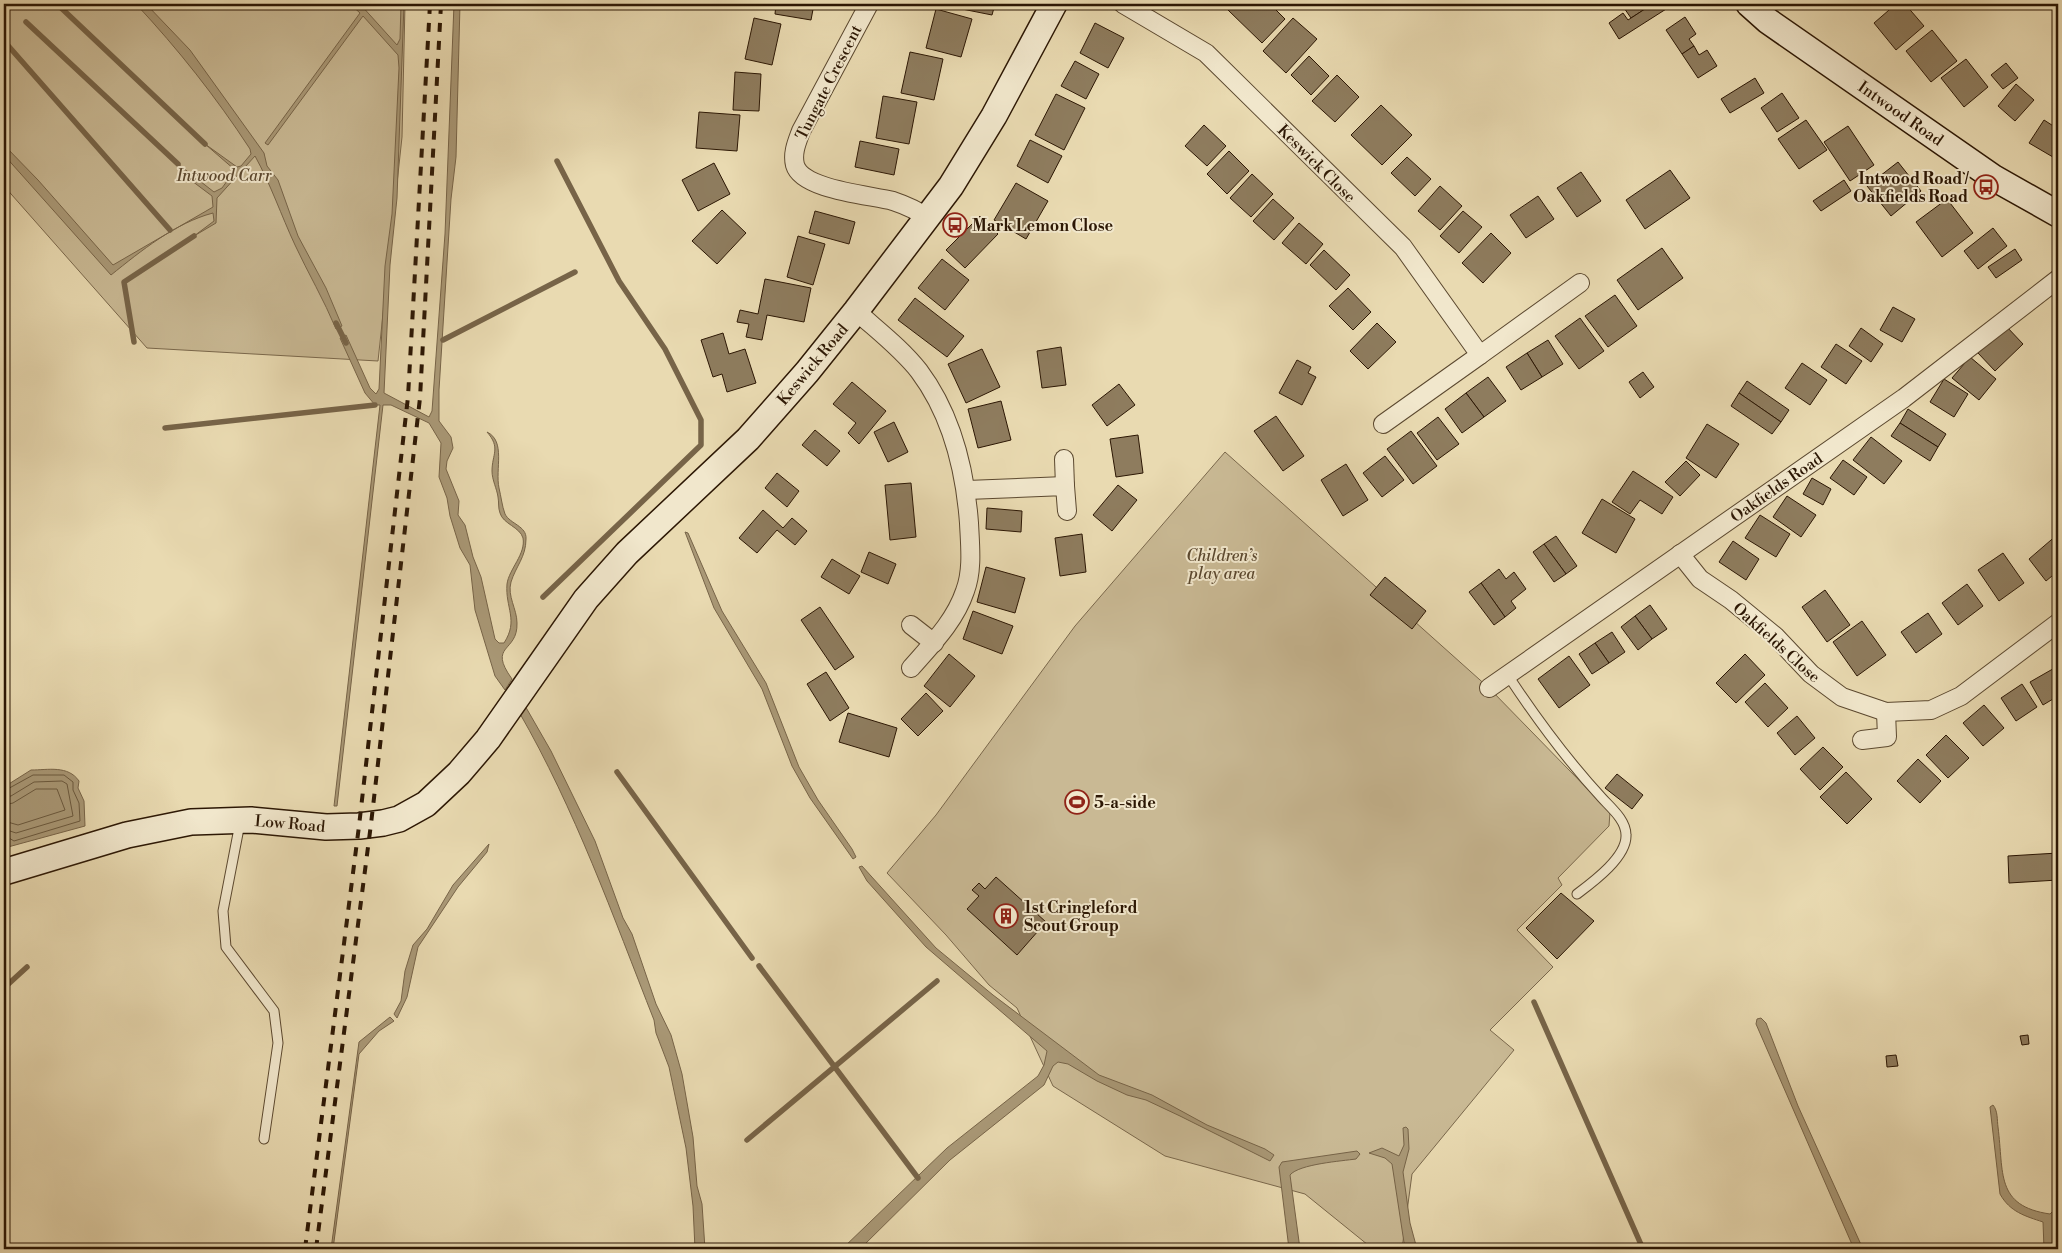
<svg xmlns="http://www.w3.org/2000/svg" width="2062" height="1253" font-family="'Libre Bodoni',serif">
<rect width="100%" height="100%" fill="#e9dab1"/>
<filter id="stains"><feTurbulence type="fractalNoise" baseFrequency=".004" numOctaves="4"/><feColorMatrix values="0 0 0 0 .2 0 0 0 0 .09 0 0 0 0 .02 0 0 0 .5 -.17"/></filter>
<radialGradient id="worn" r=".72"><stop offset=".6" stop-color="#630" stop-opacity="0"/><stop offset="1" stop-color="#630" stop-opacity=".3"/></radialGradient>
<g fill="#c9b994" stroke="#7a684c">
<polygon points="4,4 405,4 402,137 378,361 147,348 4,186"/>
<polygon points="1225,452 1489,688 1610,812 1609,826 1558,878 1562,885 1517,930 1553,967 1490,1030 1514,1050 1412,1174 1402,1249 1373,1249 1305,1194 1165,1156 1053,1086 1017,1008 989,985 946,935 887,873 936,815 1075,626"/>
</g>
<g fill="#a99876" stroke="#776448">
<path d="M136,4H146L190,50L264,153L267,166L278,180L298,236L326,288L342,326L336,329C324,300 308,273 295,245C281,215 271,185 255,156L217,198L216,223L194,236L214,221L213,213C175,223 141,251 111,275L4,155V145L38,180L113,265L213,207L212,196L192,181L178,164L214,192L222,188L235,170L205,144L237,167L241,166L251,154L250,149C216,97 178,49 136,4Z"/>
<path d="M350,4H360L397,45L400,39L401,4H404L397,198L390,265L384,393L429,417L432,411L445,234L454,4H460L456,157L451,199L439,390V421L451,437L453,448L447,461L446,469L459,501L458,515L465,525L473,557L481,577L495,639L499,643H504C519,620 505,608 507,584C509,569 526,554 523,538C520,527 503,524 500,513C498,508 499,502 498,497C497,489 492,480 492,471C492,454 501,448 487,432C506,441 495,469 499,488C501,496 502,506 505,514C510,524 527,526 526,539C526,557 516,566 511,582C507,596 517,609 517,623C518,653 487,644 512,679L505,690L495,676L475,610L470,565L460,548L450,516L447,498L439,477L441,443L429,423L391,405H383L337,806H334L380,405H375L365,393L340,338L346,335L370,388L376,394L379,389L385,266L392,214L399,68L398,55L363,16L268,145L265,143L360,13Z"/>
<polygon points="685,532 688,533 722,611 766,683 799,767 818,800 852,849 856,857 853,859 810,798 792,766 762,689 714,608"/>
<path d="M524,704L551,751L595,841L623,918L632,934L656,1004L671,1035L682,1074L693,1137L697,1186L702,1204L705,1249H695L693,1206L686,1148L669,1067L656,1033L654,1020C613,916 575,809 519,712Z"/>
<path d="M31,770C48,770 68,765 79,781L78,788L84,801L85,826L8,847L4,833V787Z"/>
<polygon points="489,844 487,852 458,887 418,947 407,997 397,1018 394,1014 401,1001 405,971 413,945 427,929 453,885"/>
<polygon points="862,866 936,948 993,995 1099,1075 1152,1095 1207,1125 1265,1149 1274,1155 1270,1161 1180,1116 1146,1100 1127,1095 1097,1081 1068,1064 1058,1062 1053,1066 1044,1085 950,1160 860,1249 842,1249 947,1148 1038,1076 1044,1065 1047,1051 926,947 867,881 859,867"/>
<polygon points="390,1017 394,1021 379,1031 359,1054 333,1249 331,1249 359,1042"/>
<polygon points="1761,1018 1766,1023 1798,1106 1863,1249 1854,1249 1756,1024 1757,1019"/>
<path d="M1993,1105C1998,1111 1997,1120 1998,1127C2004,1173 1995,1206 2050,1214L2058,1206V1249H2044L2043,1222C2025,1216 2010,1212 2000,1194L1990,1107Z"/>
<polygon points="1406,1127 1408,1129 1409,1149 1403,1172 1410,1223 1417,1249 1405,1249 1392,1164 1385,1158 1369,1153 1382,1148 1399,1156 1404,1145 1403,1128"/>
<path d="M1357,1151L1360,1154L1356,1159C1342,1161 1299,1164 1290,1175L1300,1249H1289L1279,1167L1282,1162Z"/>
</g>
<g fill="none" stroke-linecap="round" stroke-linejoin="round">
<g stroke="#6a583d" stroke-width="1">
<polyline points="4,791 33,775 64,775 73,782 73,790 79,803 80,821 14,841 4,835"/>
<polyline points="4,797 11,796 34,782 62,781 67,784 73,816 16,833 4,829"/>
<polyline points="4,805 13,803 36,789 57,789 65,810 18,825 4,821"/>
</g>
<g stroke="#776448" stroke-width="5.5">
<polyline points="57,4 205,144"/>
<polyline points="26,22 178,164"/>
<polyline points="4,41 170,230"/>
<polyline points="336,323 346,343"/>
<polyline points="443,340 575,272"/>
<polyline points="134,342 124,282 194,236"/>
<polyline points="165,428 375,405"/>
<polyline points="543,597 701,445 701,420 665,349 619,281 557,161"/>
<polyline points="617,772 752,958"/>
<polyline points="759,966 918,1178"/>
<polyline points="4,988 27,967"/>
<polyline points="1534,1002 1643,1249"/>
<polyline points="747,1140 937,981"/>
</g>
</g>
<g fill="#8e7c5e" stroke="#2c1704">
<polygon points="776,4 814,4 811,20 775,14"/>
<polygon points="948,4 995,4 992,15 947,6"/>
<polygon points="1234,4 1270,4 1285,19 1262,43 1228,10"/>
<polygon points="1625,4 1647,4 1648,7 1631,18 1622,5"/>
<polygon points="1647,4 1674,4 1619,39 1609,23 1623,13 1628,20 1648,7"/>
<polygon points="1896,4 1905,4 1924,26 1896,50 1874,23"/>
<polygon points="936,9 972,19 961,57 926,48"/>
<polygon points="1685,17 1696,34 1689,39 1694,46 1682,54 1666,30"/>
<polygon points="754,18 781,24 772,65 745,59"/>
<polygon points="1293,18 1317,39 1286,73 1263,51"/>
<polygon points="1095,23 1124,38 1108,68 1080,53"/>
<polygon points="1932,30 1957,61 1931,82 1906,51"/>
<polygon points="1694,46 1699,55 1707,50 1717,66 1698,78 1682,54"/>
<polygon points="910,52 943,59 934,100 901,93"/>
<polygon points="1309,56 1329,76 1311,95 1291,75"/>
<polygon points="1966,59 1988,87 1964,107 1941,78"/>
<polygon points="1075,61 1099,74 1086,99 1061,86"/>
<polygon points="2006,63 2018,78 2003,89 1991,75"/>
<polygon points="735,72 761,74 759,111 733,110"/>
<polygon points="1337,75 1359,97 1335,122 1312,101"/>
<polygon points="1755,78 1764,93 1730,113 1721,99"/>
<polygon points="2016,84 2034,100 2015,121 1998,106"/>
<polygon points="1782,93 1799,118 1777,132 1761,108"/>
<polygon points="1056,94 1085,108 1064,150 1035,135"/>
<polygon points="883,96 917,102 909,144 876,138"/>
<polygon points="1381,105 1412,135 1382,165 1351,135"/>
<polygon points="699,112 740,115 737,151 696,148"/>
<polygon points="1806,120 1827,150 1799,169 1778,139"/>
<polygon points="2044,120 2058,129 2058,160 2029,143"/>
<polygon points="1204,125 1226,146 1207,166 1185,146"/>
<polygon points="1848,126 1874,165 1850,181 1824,142"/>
<polygon points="1030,140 1062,156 1048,183 1017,166"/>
<polygon points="860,141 899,149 894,175 855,167"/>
<polygon points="1229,151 1249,171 1227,194 1207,174"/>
<polygon points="1407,157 1431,179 1415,196 1391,173"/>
<polygon points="1898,162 1921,191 1891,216 1867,186"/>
<polygon points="714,163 730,194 698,211 682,180"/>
<polygon points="1670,170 1690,198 1645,229 1626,200"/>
<polygon points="1581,172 1601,201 1577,217 1557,188"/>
<polygon points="1252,174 1273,194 1251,217 1230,198"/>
<polygon points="1844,180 1851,191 1821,211 1813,201"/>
<polygon points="1016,183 1048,201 1026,239 994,220"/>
<polygon points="1440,186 1462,206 1440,230 1418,211"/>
<polygon points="1538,196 1554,219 1526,238 1510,215"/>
<polygon points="1273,199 1294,218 1274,240 1253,221"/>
<polygon points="1947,199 1973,233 1942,257 1916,222"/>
<polygon points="722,210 746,233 717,264 692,241"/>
<polygon points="815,211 855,222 849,244 809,233"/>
<polygon points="1463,211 1482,227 1459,253 1440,236"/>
<polygon points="980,216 998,234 965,268 946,250"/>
<polygon points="1299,223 1323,244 1306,264 1282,243"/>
<polygon points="1993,228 2007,246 1978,269 1964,251"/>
<polygon points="1491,233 1511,253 1483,283 1462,263"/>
<polygon points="798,236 825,244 813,285 787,277"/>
<polygon points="1662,248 1683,278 1638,310 1617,280"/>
<polygon points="2015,249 2022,260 1996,278 1988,267"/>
<polygon points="1324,250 1350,275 1336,290 1310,265"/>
<polygon points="942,259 969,280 945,310 918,288"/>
<polygon points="765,279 811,288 804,322 767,315 762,340 746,337 749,324 737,322 740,310 758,314"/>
<polygon points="1348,288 1371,312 1353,330 1329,306"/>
<polygon points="1615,295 1637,326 1608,347 1585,316"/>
<polygon points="915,298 964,336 947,357 898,320"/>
<polygon points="1893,307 1915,319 1902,342 1880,330"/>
<polygon points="1580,318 1604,351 1579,369 1555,336"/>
<polygon points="1377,323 1396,342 1368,369 1350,351"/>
<polygon points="2006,326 2023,344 1995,371 1978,353"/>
<polygon points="1861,328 1883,344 1871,362 1849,346"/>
<polygon points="723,333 729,354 745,349 756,383 727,392 722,374 713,377 701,340"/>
<polygon points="1548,340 1563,364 1542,377 1527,353"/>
<polygon points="1836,344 1862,361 1846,384 1821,367"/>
<polygon points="1061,347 1066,385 1042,388 1037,351"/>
<polygon points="982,349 1000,387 966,403 948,364"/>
<polygon points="1527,353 1542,377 1521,390 1506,367"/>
<polygon points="1970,357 1996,379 1979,400 1952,378"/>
<polygon points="1297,360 1311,367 1308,373 1316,377 1302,405 1279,393"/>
<polygon points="1802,363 1827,380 1810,405 1785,388"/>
<polygon points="1643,372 1654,387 1640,398 1629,382"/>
<polygon points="1488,377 1506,401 1484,417 1466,393"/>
<polygon points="1944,379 1968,394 1954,417 1930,402"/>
<polygon points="1747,381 1789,410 1781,422 1739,393"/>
<polygon points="852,382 886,411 859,444 848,433 856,423 833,404"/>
<polygon points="1119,384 1135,405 1107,426 1092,405"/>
<polygon points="1466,393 1484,417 1462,433 1445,409"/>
<polygon points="1739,393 1781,422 1772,434 1731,406"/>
<polygon points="1001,401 1011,440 978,448 968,409"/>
<polygon points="1908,409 1946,434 1938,447 1900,423"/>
<polygon points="1276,416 1304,456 1283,471 1254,431"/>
<polygon points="1438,417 1459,444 1437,460 1417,433"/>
<polygon points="894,422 908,452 888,462 874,432"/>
<polygon points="1900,423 1938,447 1930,461 1891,436"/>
<polygon points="1707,424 1739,444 1716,478 1686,458"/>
<polygon points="815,430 840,451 827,466 802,445"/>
<polygon points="1411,431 1437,466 1413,484 1387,449"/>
<polygon points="1138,435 1143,473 1116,477 1110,439"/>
<polygon points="1871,437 1902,461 1884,484 1853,460"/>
<polygon points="1385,456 1404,480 1382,497 1363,473"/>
<polygon points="1843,460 1867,477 1854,495 1830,478"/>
<polygon points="1686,461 1700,475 1680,496 1665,482"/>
<polygon points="1346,464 1368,500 1343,516 1321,480"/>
<polygon points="1633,471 1673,497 1662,514 1640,500 1630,514 1612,502"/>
<polygon points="777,473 799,491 787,507 765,488"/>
<polygon points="1812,478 1831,489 1823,505 1803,494"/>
<polygon points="911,483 916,537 890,540 885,485"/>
<polygon points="1118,485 1137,500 1112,531 1093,515"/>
<polygon points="1787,496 1816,515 1801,537 1773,517"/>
<polygon points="1602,499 1635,519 1616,553 1582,533"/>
<polygon points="987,508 1022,511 1021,532 986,529"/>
<polygon points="763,510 783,528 792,518 807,531 795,545 777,530 757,553 739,538"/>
<polygon points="1760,515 1790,534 1776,557 1745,538"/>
<polygon points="1082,534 1086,572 1060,576 1055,538"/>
<polygon points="2058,534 2058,571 2046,581 2029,559"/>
<polygon points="1556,536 1577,566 1566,574 1544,544"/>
<polygon points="1733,541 1759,559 1746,580 1719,562"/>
<polygon points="1544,544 1566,574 1554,582 1533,552"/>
<polygon points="869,552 896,564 888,584 861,572"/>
<polygon points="2003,553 2024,583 1999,601 1978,570"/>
<polygon points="832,559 860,576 849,594 821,577"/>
<polygon points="986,567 1025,578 1015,613 977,602"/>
<polygon points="1499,569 1506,579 1514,572 1526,589 1511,601 1516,608 1505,617 1481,583"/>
<polygon points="1385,577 1426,611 1412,629 1370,595"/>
<polygon points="1481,583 1505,617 1494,625 1469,592"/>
<polygon points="1967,584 1983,606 1958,625 1942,603"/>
<polygon points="1825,590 1850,625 1827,642 1802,607"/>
<polygon points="1650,605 1667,629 1652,639 1635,616"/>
<polygon points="820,607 854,657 835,670 801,620"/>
<polygon points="973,611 1013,626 1002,654 963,639"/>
<polygon points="1928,613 1942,634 1916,653 1901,632"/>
<polygon points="1635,616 1652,639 1638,650 1621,627"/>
<polygon points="1862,621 1886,655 1857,676 1833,642"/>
<polygon points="1612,632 1625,652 1609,663 1595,643"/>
<polygon points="1595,643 1609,663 1592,674 1579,654"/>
<polygon points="949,654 975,676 950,707 924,686"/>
<polygon points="1745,654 1765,675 1736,703 1716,683"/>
<polygon points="1569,656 1590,685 1559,708 1538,679"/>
<polygon points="2058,666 2058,696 2043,705 2030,682"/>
<polygon points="826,672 849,708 830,721 807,684"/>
<polygon points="1765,683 1788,708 1768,727 1745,702"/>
<polygon points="2022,684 2037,707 2016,721 2001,698"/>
<polygon points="926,693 943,711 918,736 901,719"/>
<polygon points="1984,705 2004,728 1983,746 1963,723"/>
<polygon points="848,713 897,728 889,757 839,742"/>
<polygon points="1797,716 1815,738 1795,755 1777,733"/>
<polygon points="1946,735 1969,758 1948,778 1926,755"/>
<polygon points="1823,747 1843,767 1820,790 1800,769"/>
<polygon points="1918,759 1941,781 1920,803 1897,781"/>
<polygon points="1846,772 1872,799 1847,824 1820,797"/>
<polygon points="1617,774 1643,795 1632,809 1605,788"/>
<polygon points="2058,853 2058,880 2009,883 2008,856"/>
<polygon points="996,877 1046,922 1017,955 967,909 979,896 972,890 979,883 985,889"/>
<polygon points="1561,893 1594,921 1557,959 1526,928"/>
<polygon points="2028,1035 2029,1044 2022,1045 2020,1036"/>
<polygon points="1896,1055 1898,1066 1887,1067 1886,1056"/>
</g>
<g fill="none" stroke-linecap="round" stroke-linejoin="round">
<g stroke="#5b482f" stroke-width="11">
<g id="lane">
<path d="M1507,674C1536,718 1566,759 1602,798C1611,808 1626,820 1626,835C1627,857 1593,882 1577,894"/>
<polyline points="240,823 223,911 226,947 274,1011 278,1043 264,1139"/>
</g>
</g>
<g stroke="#5b482f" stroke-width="20">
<g id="street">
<path d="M869,4L801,131C797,142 792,153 795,165C802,190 871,195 893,201C905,205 918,211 928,218"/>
<polyline points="1123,4 1206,53 1403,247 1480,355 1383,424"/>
<path d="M856,311C877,330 901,348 919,371C952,415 965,469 969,523C970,545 973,570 965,591C955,621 932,644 911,668"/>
<polyline points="1480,355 1580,283"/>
<polyline points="1064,459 1065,486"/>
<polyline points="967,490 1065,486 1067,511"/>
<polyline points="1680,554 1700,579 1731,600 1775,636 1811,674 1842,697 1886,712 1931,710 1961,696 2058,623"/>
<polyline points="911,625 934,643"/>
<polyline points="1489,688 1904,398 2058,279"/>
<polyline points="1862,740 1887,737 1886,712"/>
</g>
</g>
<g stroke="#2c1704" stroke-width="28">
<g id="secondary">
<polyline points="1749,4 1768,21 1994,178 2058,214"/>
<polyline points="4,872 127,835 191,822 251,820 326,827 359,826 383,823 399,819 426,804 459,773 488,739 586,599 627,553 748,439 807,372 856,311 951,186 994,116 1054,4"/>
</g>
</g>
<use href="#lane" stroke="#f1e7cc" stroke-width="9"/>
<use href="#street" stroke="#f1e7cc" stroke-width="18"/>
<use href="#secondary" stroke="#f1e7cc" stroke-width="25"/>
<g stroke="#2c1704" stroke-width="4" stroke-dasharray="9 9" stroke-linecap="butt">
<polyline points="305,1249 359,826 408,397 430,4"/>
<polyline points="316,1249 371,824 420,398 441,4"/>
</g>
</g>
<defs>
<g id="bus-ring" transform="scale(1.25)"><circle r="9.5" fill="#f1e7cc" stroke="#8f2418" stroke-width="1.5"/><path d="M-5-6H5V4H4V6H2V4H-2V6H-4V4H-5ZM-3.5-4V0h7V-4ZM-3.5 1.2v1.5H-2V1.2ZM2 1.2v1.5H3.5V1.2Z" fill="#8f2418"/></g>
<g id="stadium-ring" transform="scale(1.25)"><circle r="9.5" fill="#f1e7cc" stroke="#8f2418" stroke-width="1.5"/><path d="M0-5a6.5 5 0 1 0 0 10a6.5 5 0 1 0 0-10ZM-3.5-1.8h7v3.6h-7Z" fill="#8f2418"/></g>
<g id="building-ring" transform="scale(1.25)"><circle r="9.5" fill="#f1e7cc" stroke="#8f2418" stroke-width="1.5"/><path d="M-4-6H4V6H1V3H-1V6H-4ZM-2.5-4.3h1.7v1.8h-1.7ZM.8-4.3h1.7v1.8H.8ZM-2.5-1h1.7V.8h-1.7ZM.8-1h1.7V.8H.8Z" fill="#8f2418"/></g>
</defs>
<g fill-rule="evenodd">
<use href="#bus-ring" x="1986" y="187"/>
<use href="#bus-ring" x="955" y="225"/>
<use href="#stadium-ring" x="1077" y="802"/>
<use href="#building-ring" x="1006" y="916"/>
</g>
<g text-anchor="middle" stroke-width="4" stroke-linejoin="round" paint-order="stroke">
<g font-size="16" fill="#2c1704" stroke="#f1e7cc">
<text transform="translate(828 82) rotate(-63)" y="6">Tungate Crescent</text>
<text transform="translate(1901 113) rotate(35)" y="6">Intwood Road</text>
<text transform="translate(1317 163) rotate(45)" y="6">Keswick Close</text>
<text transform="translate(812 364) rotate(-50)" y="6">Keswick Road</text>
<text transform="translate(1776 487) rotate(-35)" y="6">Oakfields Road</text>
<text transform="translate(1777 642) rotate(42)" y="6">Oakfields Close</text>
<text transform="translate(290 823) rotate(5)" y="6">Low Road</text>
</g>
<g font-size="16" font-style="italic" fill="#5b482f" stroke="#f1e7cc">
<text x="224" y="181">Intwood Carr</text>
<text x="1222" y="561">Children’s<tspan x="1222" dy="18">play area</tspan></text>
</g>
<g font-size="16" font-weight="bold" fill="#2c1704" stroke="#f1e7cc" text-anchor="start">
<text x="1968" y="184" text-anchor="end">Intwood Road /<tspan x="1968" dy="18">Oakfields Road</tspan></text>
<text x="972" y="231">Mark Lemon Close</text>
<text x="1094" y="808">5-a-side</text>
<text x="1024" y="913">1st Cringleford<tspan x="1024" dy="18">Scout Group</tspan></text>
</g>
</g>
<rect width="2062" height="1253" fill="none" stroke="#e9dab1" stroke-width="20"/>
<rect x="5" y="5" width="2052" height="1243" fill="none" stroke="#2c1704" stroke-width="2.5"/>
<rect x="10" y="10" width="2042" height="1233" fill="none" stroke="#2c1704"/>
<rect width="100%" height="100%" filter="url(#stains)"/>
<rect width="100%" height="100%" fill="url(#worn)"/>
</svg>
